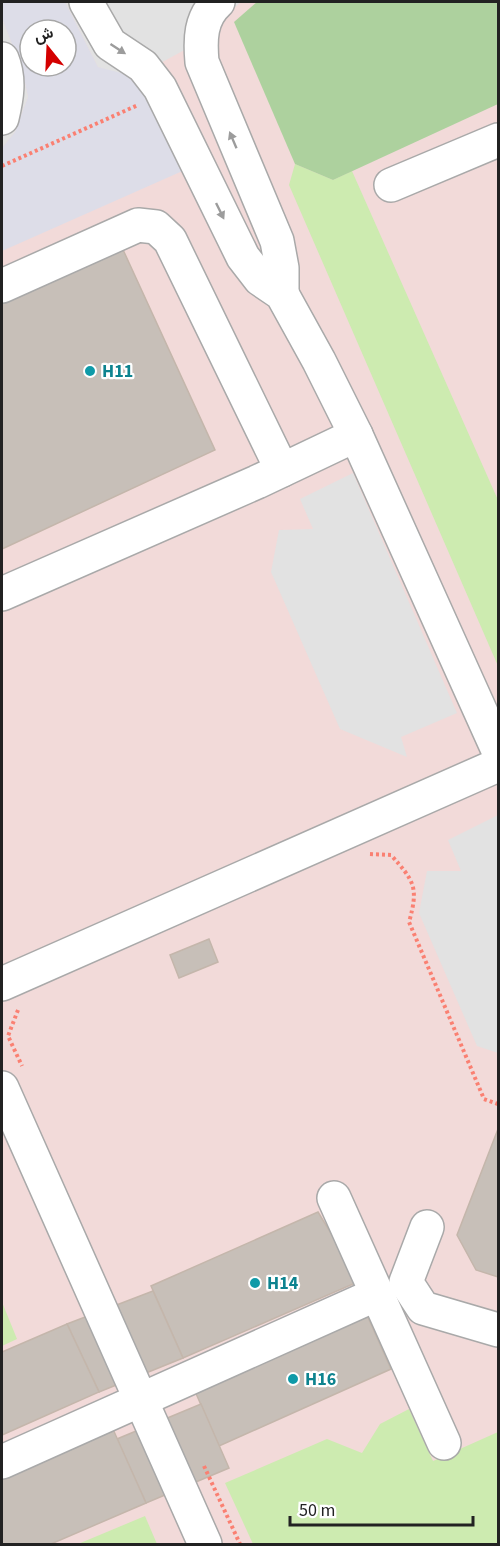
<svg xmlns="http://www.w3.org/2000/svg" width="500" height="1546" font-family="'Source Sans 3',Vazirmatn,sans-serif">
<rect width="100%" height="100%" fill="#f2efe9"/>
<path fill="#f2dad9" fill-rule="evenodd" d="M2,2H498V1544H2ZM30,30H66V66H30Z"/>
<g fill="#cdebb0">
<polygon points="295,164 333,180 352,171 498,500 498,666 289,185"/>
<polygon points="2,1302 17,1339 2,1346"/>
<polygon points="409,1409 433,1461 498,1432 498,1544 253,1544 225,1483 327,1439 362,1453 380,1424"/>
<polygon points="145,1516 157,1544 78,1544"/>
</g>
<polygon fill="#add19e" points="257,2 498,2 498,104 333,180 295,164 234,22"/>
<g fill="#e2e2e2">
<polygon points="65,2 241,2 225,16 212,35 133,78 98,67"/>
<polygon points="2,18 23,73 28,97 15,132 2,148"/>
<polygon points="353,473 457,713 401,737 407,757 340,729 271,572 279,530 313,529 300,499"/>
<polygon points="498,815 498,1053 477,1046 419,913 427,871 461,871 448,840"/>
</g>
<path fill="#dddde8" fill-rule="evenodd" d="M2,2H65L98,67L136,77L187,169L2,251V148L15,132L28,97L23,73L2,18ZM30,30H66V66H30Z"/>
<g fill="#c7bfb8" stroke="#c4b6ab" stroke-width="1.5">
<polygon points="119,241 215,450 2,549 2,291"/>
<polygon points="209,939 218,962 179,978 170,955"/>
<polygon points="498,1129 498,1277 476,1270 457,1235"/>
<polygon points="318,1212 360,1281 183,1358 151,1286"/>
<polygon points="153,1291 183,1358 99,1392 67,1324"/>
<polygon points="366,1313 391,1369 219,1446 194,1389"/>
<polygon points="67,1324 99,1392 2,1435 2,1352"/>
<polygon points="201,1404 229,1468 146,1503 117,1439"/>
<polygon points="112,1427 146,1503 51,1544 2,1544 2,1474"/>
</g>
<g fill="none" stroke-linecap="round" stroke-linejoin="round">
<g stroke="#a9a9a9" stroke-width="36">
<g id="minor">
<polyline points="86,2 110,44 143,66 160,88 243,257 260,279 282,294 319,361 356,435 498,750"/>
<path d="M218,2C200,18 200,40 202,62L277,241L282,268V294"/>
<path d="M2,59C10,79 7,97 2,118"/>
<polyline points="391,185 498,140"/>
<polyline points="2,286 138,225 156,227 170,240 282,470"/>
<polyline points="2,594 257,482 356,435"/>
<polyline points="2,984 498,765"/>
<polyline points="2,1088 205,1544"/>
<polyline points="334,1198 444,1443"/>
<polyline points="427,1227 406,1282 423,1308 498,1330"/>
<polyline points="2,1462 377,1294"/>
</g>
</g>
<g stroke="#fa8072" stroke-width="4" stroke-dasharray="3 3" stroke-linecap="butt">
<polyline points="2,166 138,105"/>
<path d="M370,854L391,855C414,881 419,887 409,922L484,1099L498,1104"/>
<polyline points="18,1010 8,1036 22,1066"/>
<polyline points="204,1466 240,1544"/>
</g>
<use href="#minor" stroke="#fff" stroke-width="33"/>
</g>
<defs><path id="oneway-solid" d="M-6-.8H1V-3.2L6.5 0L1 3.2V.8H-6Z" transform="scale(1.5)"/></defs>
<g fill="#9c9c9c">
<use href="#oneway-solid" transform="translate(118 49) rotate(33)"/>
<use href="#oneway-solid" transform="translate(233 140) rotate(-113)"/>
<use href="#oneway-solid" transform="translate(220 211) rotate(64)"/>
</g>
<g fill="#0f9aa8" stroke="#fff" stroke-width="2">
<circle cx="90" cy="371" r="6"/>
<circle cx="255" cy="1283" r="6"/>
<circle cx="293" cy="1379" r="6"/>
</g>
<g text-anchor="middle" stroke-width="4.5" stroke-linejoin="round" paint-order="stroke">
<g font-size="18" font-weight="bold" fill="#0d838f" stroke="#fff" text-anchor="start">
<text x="102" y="377">H11</text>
<text x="267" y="1289">H14</text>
<text x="305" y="1385">H16</text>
</g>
</g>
<rect width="500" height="1546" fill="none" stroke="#222222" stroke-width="6"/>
<g transform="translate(48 48) rotate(342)"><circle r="28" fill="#ffffff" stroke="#a7a7a7" stroke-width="1.5"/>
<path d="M0-4.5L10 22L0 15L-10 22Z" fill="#d40000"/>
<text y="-9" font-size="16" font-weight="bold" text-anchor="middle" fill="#222222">ش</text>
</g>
<path d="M290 1516v9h183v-9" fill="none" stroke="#222222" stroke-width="3"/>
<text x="299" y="1516" font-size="18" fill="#222222" stroke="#ffffff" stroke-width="4.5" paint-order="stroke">50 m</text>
</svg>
